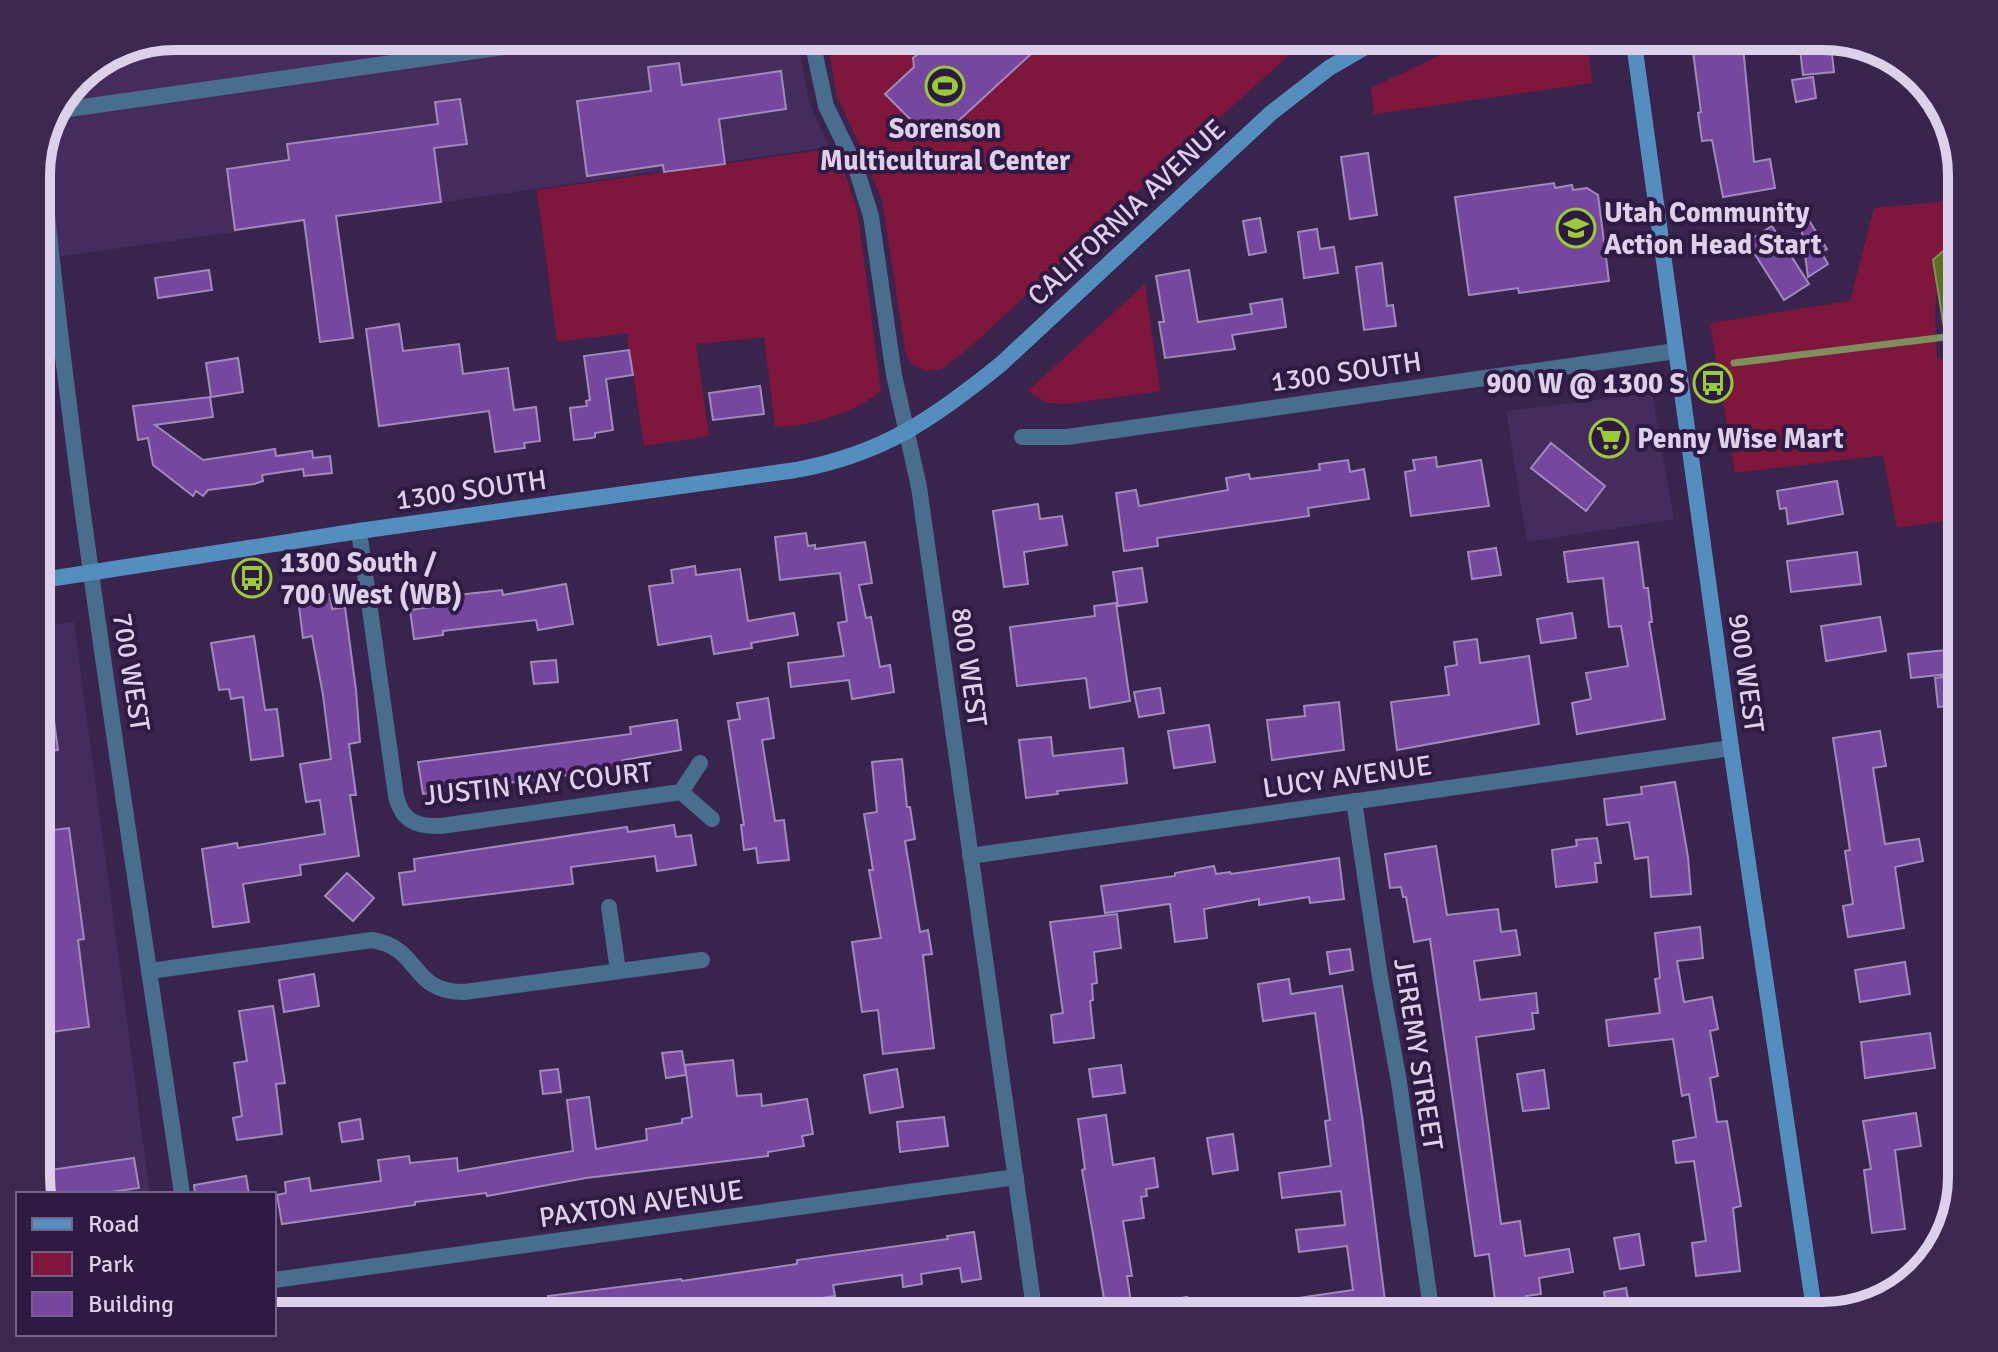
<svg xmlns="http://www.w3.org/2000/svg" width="1998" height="1352" font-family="Signika,sans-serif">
<rect width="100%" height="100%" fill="#39244e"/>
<g fill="#452c5c">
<polygon points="175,36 797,36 809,102 829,147 36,260 36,167 77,76 122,46"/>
<polygon points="36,380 54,536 36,538"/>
<polygon points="1652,393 1674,519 1527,542 1506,411"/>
<polygon points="74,622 150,1194 39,1194 36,1185 36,628"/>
</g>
<g fill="#7f163b">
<polygon points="826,36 1316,36 1287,57 1117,210 977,341 942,369 926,371 913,365 906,355 882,201 866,159 837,97"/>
<polygon points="1515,36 1587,36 1592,83 1374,114 1371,88 1440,55"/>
<path d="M829,149L846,176L858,214L881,391C852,414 811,426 775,427L764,337L696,344L709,436L644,446L627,333L557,342L537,190Z"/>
<path d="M1962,200V239C1929,275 1935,314 1937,358L1962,368V518L1897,528L1883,455L1735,473L1710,323L1850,301L1874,208Z"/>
<polygon points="1145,284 1160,391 1065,404 1047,403 1028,391"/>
</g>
<polygon fill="#57721f" stroke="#7f8e5c" stroke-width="2" points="1962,234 1962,349 1946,340 1933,260"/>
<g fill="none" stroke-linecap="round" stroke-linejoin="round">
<polyline stroke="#7f8e5c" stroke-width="7" points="1734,363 1962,335"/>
</g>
<g fill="#75479f" stroke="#a18abb" stroke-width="2">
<polygon points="948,36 1020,36 1032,53 943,135 938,128 928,137 885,94 914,67 913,58 933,42 943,41"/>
<polygon points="1831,45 1834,72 1803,75 1800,49"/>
<polygon points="1743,46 1754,162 1770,159 1775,188 1723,197 1712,140 1702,141 1698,113 1701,112 1693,52"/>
<polygon points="679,63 682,85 781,71 786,109 719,119 725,164 664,172 663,165 587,176 577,101 651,91 648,67"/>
<polygon points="1813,77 1816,98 1796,102 1792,80"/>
<polygon points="460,99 467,144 434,148 441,202 336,216 353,338 320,342 304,220 235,230 227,169 289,160 287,144 438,124 435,102"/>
<polygon points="1368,153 1377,215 1350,219 1341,157"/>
<polygon points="1554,183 1555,188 1572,185 1573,190 1587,188 1598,195 1609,281 1519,293 1518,288 1469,295 1455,197"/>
<polygon points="1798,203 1827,249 1821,252 1828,264 1808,277"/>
<polygon points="1260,218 1266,252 1249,255 1243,221"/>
<polygon points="1772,226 1809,284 1784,300 1747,242"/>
<polygon points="1317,229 1320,249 1334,247 1338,273 1304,278 1298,232"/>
<polygon points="1382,263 1387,306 1393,305 1396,326 1364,330 1356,267"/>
<polygon points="209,270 212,290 158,298 155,278"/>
<polygon points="1189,270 1198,322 1252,314 1250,304 1282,299 1286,327 1232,335 1235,349 1165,358 1159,322 1164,322 1156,276"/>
<polygon points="399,324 403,351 459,344 463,374 508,368 514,410 536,407 540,441 524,443 525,448 495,452 489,411 379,426 366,329"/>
<polygon points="629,350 633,375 606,379 613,430 595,433 595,437 592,438 574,440 570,408 587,406 586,401 590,400 584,356"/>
<polygon points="238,358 243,392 211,397 206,363"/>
<polygon points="760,386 764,414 713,420 709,393"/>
<polygon points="210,397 213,417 155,425 203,460 275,449 276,456 312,451 313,458 330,456 332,473 304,476 303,469 262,475 263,481 254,484 208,490 203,496 196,491 193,496 153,465 148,438 138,440 133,406"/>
<polygon points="1551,443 1605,486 1586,511 1531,468"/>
<polygon points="1436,457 1437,467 1481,460 1489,506 1411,516 1405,472 1415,470 1413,460"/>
<polygon points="1348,460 1350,472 1364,469 1369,499 1308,508 1309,516 1157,538 1158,546 1124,551 1116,493 1136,490 1139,506 1228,490 1226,478 1249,474 1250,479 1320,470 1319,464"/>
<polygon points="1837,481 1843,514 1788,524 1786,508 1780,509 1777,491"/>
<polygon points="1038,504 1040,519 1062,516 1067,545 1024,552 1028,584 1004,587 993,511"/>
<polygon points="806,533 808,546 815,545 815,549 865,542 872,583 859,585 866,618 871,617 880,667 890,665 894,692 852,699 849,680 791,687 788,663 844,656 838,623 847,621 840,573 780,580 775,537"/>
<polygon points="1638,542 1644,588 1648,588 1652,622 1649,622 1665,719 1577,734 1572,703 1591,699 1586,673 1628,666 1621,626 1609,627 1603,578 1568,582 1564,552"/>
<polygon points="1496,548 1501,575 1472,579 1468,552"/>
<polygon points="1857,552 1861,584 1791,592 1787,561"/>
<polygon points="695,566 696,575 740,569 748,621 794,613 798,635 751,643 752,648 714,654 711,636 658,645 649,586 673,583 671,570"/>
<polygon points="1142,568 1147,602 1118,606 1113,572"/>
<polygon points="566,584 573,624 538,630 536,620 443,631 443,635 414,639 410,610 459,603 458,595 502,590 503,595"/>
<polygon points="330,594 332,609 345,607 356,690 360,742 349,744 356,795 350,795 359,856 300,865 301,875 243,884 249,922 213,927 202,849 237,843 238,848 325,834 320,800 306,802 300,764 331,759 323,695 312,636 303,638 298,598"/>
<polygon points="1116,603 1130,701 1090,708 1086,678 1017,686 1010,627 1095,616 1094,606"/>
<polygon points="1572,613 1576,638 1541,643 1537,619"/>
<polygon points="1880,617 1886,651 1826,661 1821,626"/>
<polygon points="254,636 265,710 277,709 283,756 251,760 243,697 231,699 229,689 219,690 211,643"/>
<polygon points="1477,639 1480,663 1529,656 1539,724 1397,750 1391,702 1449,695 1445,667 1457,665 1454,642"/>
<polygon points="1946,650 1949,674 1911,678 1908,654"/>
<polygon points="556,660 558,682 534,684 531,662"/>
<polygon points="47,671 58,750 36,753 36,672"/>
<polygon points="1957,675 1961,705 1938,707 1935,678"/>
<polygon points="1160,688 1164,713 1139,717 1134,692"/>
<polygon points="768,698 774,738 762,740 775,821 784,820 789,860 758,863 756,848 744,850 741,825 744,825 728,721 740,719 737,703"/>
<polygon points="1339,702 1344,750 1272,760 1267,720 1305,716 1304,706"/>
<polygon points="677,720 681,750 623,760 624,768 423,794 418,762 631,734 630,727"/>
<polygon points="1209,725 1215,762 1174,768 1168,731"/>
<polygon points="1880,731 1886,766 1873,768 1885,844 1919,839 1923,861 1895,867 1904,928 1848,937 1843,906 1853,904 1845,851 1850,850 1833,738"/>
<polygon points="1051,737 1053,756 1123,748 1127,783 1057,791 1058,794 1026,798 1019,740"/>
<polygon points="902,759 907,807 910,807 915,839 905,841 920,932 928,930 932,954 923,955 934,1048 883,1054 878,1010 862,1012 852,942 881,938 869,870 873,870 864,814 877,812 872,762"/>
<polygon points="1675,782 1688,857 1691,894 1651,897 1648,857 1635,859 1629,822 1607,825 1604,799 1642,794 1641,787"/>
<polygon points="674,825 676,837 691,835 696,865 657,871 655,856 571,867 573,884 403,905 399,873 415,871 414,859 627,827 628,832"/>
<polygon points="69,828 84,939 78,940 89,1027 36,1034 36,832"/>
<polygon points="1597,838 1601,863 1595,863 1597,882 1556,887 1552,850 1577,846 1576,840"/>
<polygon points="1436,846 1447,915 1498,909 1501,932 1516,930 1520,955 1474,961 1480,1000 1536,993 1538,1013 1532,1013 1534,1029 1476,1037 1501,1224 1520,1221 1525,1256 1569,1249 1573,1272 1539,1278 1541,1294 1526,1296 1528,1313 1497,1316 1489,1254 1475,1256 1430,939 1414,942 1406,897 1403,897 1401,887 1390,888 1385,854"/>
<polygon points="1339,858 1344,899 1310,903 1309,897 1259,905 1259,899 1204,909 1207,938 1175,942 1170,904 1105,913 1101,886 1175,876 1175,873 1214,866 1216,874 1230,872 1231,874"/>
<polygon points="347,873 374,898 353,921 325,896"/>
<polygon points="1117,914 1121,948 1094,952 1097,983 1092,984 1093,1000 1090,1001 1094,1038 1054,1043 1051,1015 1063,1013 1050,922"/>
<polygon points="1700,927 1703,958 1677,961 1684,1002 1712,997 1718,1029 1710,1031 1718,1076 1710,1078 1717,1122 1727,1121 1741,1206 1733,1208 1740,1271 1696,1276 1692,1243 1706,1241 1694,1161 1676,1163 1673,1141 1696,1137 1689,1094 1682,1096 1673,1039 1609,1046 1606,1020 1660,1013 1655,979 1660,978 1655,933"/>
<polygon points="1350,949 1353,970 1330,974 1327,952"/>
<polygon points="1905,962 1910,994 1860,1002 1855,970"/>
<polygon points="314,974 319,1006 284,1012 279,980"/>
<polygon points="1289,979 1291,994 1342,986 1362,1116 1386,1309 1362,1313 1363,1316 1293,1316 1291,1299 1353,1290 1347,1246 1299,1252 1296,1230 1345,1225 1341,1191 1282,1198 1279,1173 1331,1166 1325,1121 1330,1120 1315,1013 1263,1021 1258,984"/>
<polygon points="273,1006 285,1083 276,1084 282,1134 237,1140 233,1118 242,1116 234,1063 247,1061 239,1011"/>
<polygon points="1930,1033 1935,1068 1865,1078 1861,1042"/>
<polygon points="682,1051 686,1075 666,1078 662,1053"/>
<polygon points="733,1060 737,1096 761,1094 762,1106 807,1099 813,1134 802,1136 804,1146 768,1152 768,1156 586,1178 487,1196 486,1193 415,1202 415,1205 282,1224 277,1195 286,1193 285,1182 309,1178 311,1191 381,1181 378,1160 409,1156 410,1163 457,1158 458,1171 573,1151 567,1100 589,1097 596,1149 647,1140 646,1129 682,1123 682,1119 692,1117 685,1065"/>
<polygon points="1121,1065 1125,1093 1093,1097 1089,1069"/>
<polygon points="558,1069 561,1092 543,1094 540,1071"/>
<polygon points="897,1069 903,1107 870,1113 864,1075"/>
<polygon points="1544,1070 1549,1108 1523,1111 1517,1074"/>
<polygon points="1916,1113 1921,1146 1895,1150 1905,1229 1872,1233 1864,1170 1871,1169 1863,1121"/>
<polygon points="1106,1115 1113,1165 1154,1158 1158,1187 1146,1189 1147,1196 1141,1197 1144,1218 1123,1221 1132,1276 1127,1276 1133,1316 1107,1316 1082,1170 1085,1169 1078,1119"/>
<polygon points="944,1117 948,1146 900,1152 897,1122"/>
<polygon points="360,1119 363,1139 342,1142 339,1123"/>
<polygon points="1233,1134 1238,1170 1213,1174 1207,1138"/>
<polygon points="134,1158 139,1188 98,1194 39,1194 36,1172"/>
<polygon points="246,1176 249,1194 195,1194 194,1185"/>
<polygon points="974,1232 981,1279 962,1282 960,1268 921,1274 922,1284 903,1287 902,1275 833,1285 835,1296 788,1303 790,1316 761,1316 760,1305 690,1316 505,1316 504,1306 549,1299 548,1296 681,1279 682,1281 797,1264 797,1260 948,1239 947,1236"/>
<polygon points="1639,1234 1644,1265 1620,1269 1614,1238"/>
<polygon points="1626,1288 1630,1309 1607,1313 1604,1292"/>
<polygon points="1187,1297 1190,1316 1166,1316 1164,1301"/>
</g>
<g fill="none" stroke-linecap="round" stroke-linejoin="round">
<g stroke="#496d8c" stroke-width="16">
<polyline points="811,36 826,106 856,168 871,216 894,375 919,487 1035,1316"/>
<polyline points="62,110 581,36"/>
<path d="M41,156C75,504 132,848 182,1194"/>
<polyline points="1022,437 1067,437 1676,351"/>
<path d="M359,531L396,796C402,821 416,827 441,826L681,792L700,763"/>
<polyline points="681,792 712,819"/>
<polyline points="1354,801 1380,977 1399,1082 1432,1316"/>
<polyline points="970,856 1731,748"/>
<polyline points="609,907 618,971"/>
<path d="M150,971L372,940C422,948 409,992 464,992L702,960"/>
<polyline points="274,1280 1016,1177"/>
</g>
<g stroke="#548ebf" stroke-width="16">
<polyline points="1633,36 1731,748 1815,1316"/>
<path d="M36,581L359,531L796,470C883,454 933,419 1001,364L1271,113L1329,68L1384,36"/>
</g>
</g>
<defs>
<g id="stadium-ring" transform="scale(2)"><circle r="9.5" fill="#2f1a43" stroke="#9bcb33" stroke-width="1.5"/><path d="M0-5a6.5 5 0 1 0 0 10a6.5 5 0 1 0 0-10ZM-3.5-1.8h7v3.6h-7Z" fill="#9bcb33"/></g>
<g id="school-ring" transform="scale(2)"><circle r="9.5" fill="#2f1a43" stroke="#9bcb33" stroke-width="1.5"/><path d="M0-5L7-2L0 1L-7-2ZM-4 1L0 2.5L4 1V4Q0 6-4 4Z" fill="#9bcb33"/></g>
<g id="bus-ring" transform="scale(2)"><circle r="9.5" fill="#2f1a43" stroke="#9bcb33" stroke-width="1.5"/><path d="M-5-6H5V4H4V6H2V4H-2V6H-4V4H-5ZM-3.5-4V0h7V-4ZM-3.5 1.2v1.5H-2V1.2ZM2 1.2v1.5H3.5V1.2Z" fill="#9bcb33"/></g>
<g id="supermarket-ring" transform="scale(2)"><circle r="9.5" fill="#2f1a43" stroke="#9bcb33" stroke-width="1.5"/><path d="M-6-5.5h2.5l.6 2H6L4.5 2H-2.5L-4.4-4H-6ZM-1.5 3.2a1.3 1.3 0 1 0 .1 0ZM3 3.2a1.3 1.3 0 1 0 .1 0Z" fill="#9bcb33"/></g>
</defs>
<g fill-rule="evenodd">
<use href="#stadium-ring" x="945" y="86"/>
<use href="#school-ring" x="1576" y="228"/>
<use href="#bus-ring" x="1713" y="383"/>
<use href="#supermarket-ring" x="1609" y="438"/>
<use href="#bus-ring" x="252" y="578"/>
</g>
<g text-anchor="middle" stroke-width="8" stroke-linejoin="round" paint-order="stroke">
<g font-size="28" font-weight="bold" fill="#dcd0ea" stroke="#2f1a43" text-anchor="start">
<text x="945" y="138" text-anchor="middle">Sorenson<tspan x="945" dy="32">Multicultural Center</tspan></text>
<text x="1604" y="222">Utah Community<tspan x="1604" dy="32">Action Head Start</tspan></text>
<text x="1685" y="393" text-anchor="end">900 W @ 1300 S</text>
<text x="1637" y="448">Penny Wise Mart</text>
<text x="280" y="572">1300 South /<tspan x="280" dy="32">700 West (WB)</tspan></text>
</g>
<g font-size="28" fill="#dcd0ea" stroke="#2f1a43">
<text transform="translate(1126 212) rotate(-43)" y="10">CALIFORNIA AVENUE</text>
<text transform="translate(1346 371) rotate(-8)" y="10">1300 SOUTH</text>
<text transform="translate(471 489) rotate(-8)" y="10">1300 SOUTH</text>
<text transform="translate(970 667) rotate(82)" y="10">800 WEST</text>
<text transform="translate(132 672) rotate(81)" y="10">700 WEST</text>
<text transform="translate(1747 673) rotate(82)" y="10">900 WEST</text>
<text transform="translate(1347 776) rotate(-8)" y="10">LUCY AVENUE</text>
<text transform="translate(538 783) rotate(-6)" y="10">JUSTIN KAY COURT</text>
<text transform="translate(1419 1054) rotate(81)" y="10">JEREMY STREET</text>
<text transform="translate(641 1203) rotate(-8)" y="10">PAXTON AVENUE</text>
</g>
</g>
<path d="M0 0H1998V1352H0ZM175 50H1823A125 125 0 0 1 1948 175V1177A125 125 0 0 1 1823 1302H175A125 125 0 0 1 50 1177V175A125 125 0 0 1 175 50Z" fill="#3d2950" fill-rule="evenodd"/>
<path fill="none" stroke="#dcd0ea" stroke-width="10" d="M175 50H1823A125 125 0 0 1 1948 175V1177A125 125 0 0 1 1823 1302H175A125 125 0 0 1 50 1177V175A125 125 0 0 1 175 50Z"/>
<rect x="16" y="1192" width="260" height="144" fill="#2f1a43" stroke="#746386" stroke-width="2"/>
<rect x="32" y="1218" width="40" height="12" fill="#548ebf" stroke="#746386" stroke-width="2"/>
<text x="88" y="1232" font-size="24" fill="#dcd0ea">Road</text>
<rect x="32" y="1252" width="40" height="24" fill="#7f163b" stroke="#746386" stroke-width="2"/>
<text x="88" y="1272" font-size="24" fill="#dcd0ea">Park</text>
<rect x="32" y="1292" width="40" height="24" fill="#75479f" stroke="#746386" stroke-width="2"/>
<text x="88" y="1312" font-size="24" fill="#dcd0ea">Building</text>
</svg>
